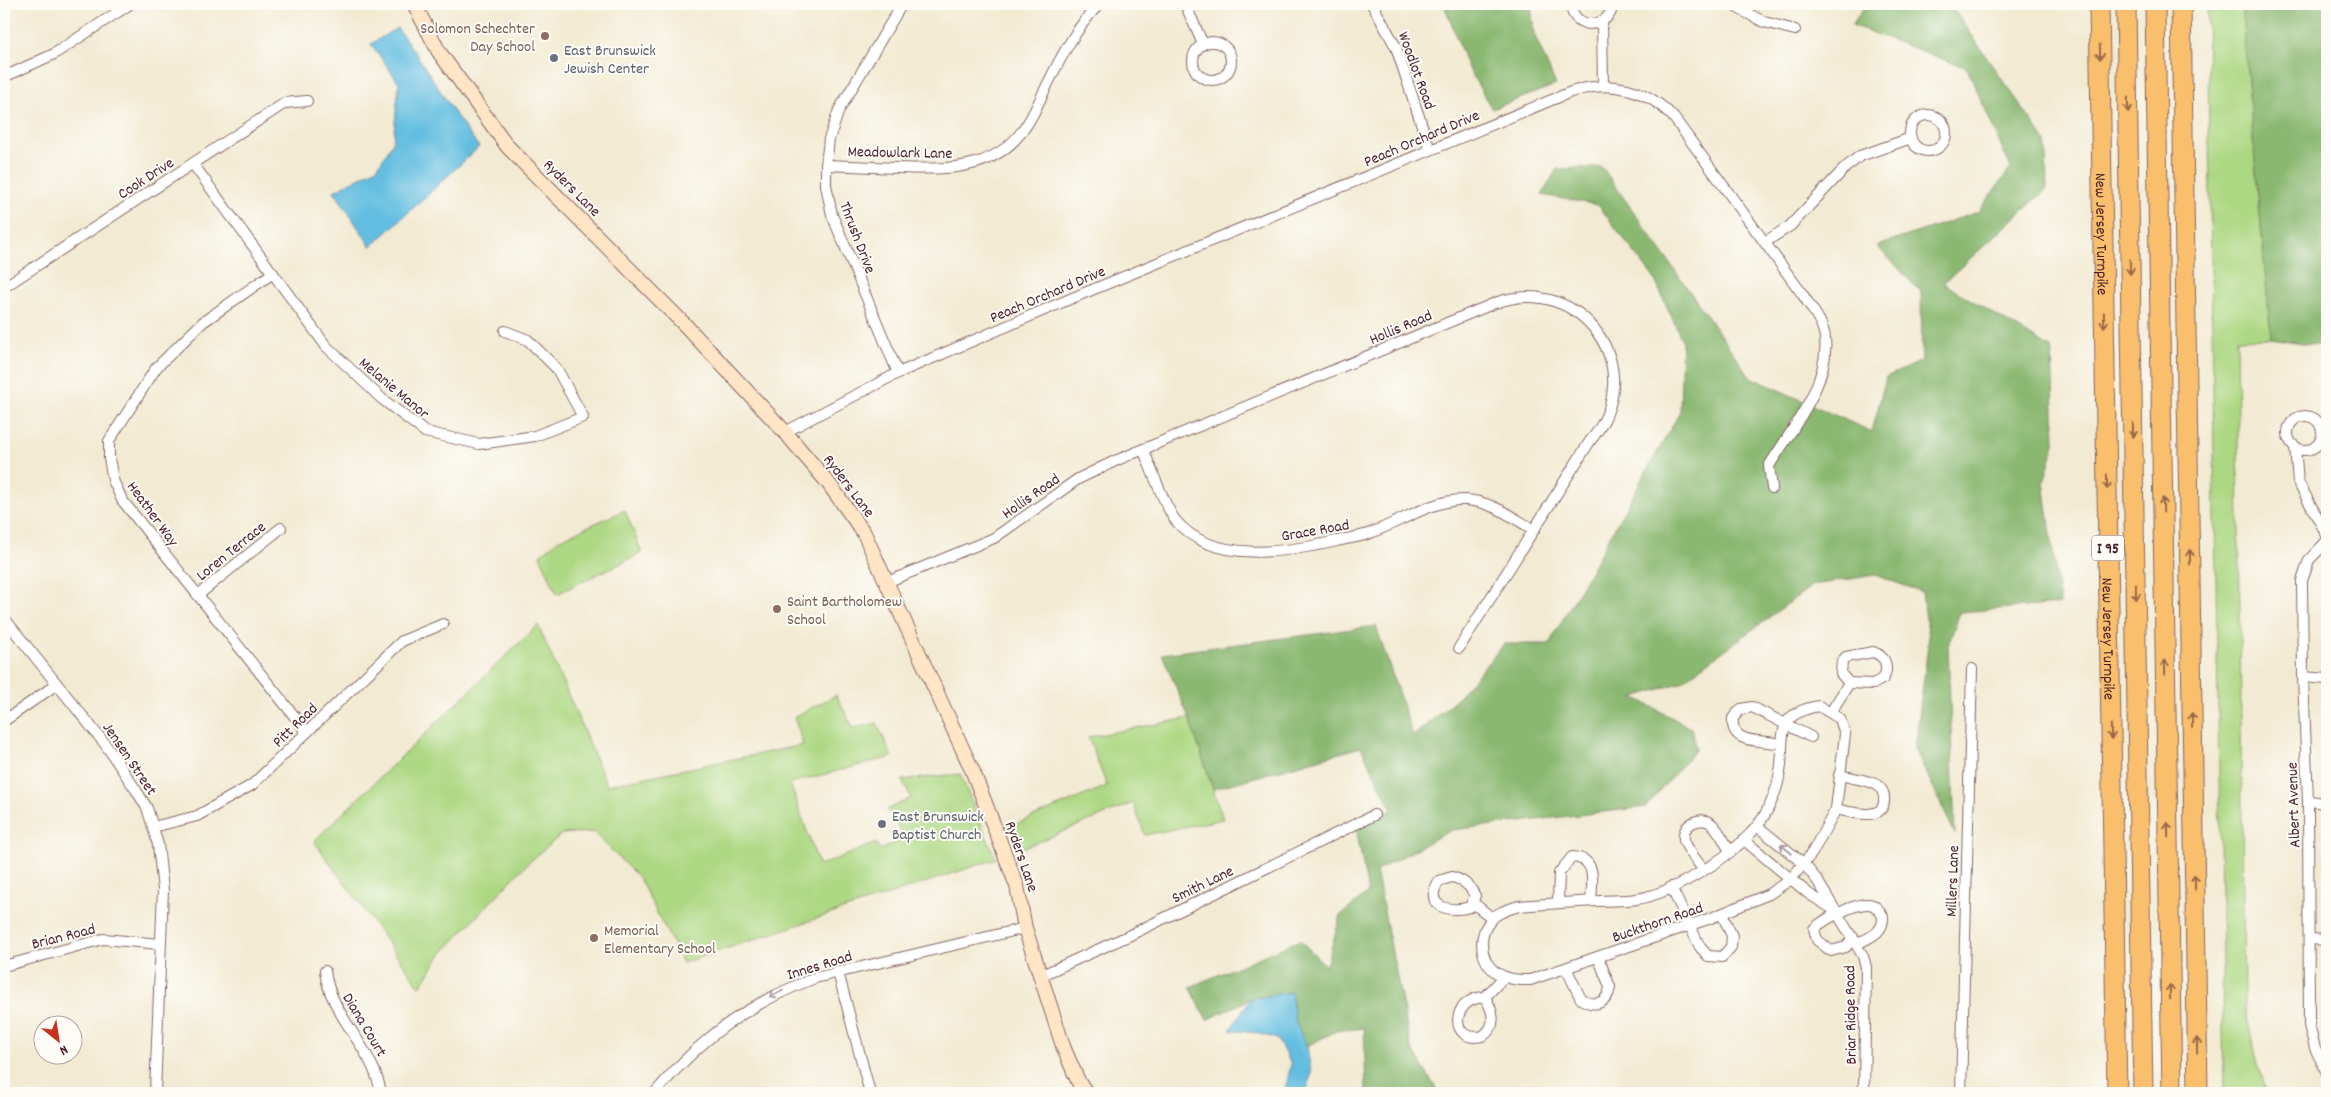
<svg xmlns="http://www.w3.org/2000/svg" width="2331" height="1097" font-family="Dekko,sans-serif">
<rect width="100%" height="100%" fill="#fdfcf7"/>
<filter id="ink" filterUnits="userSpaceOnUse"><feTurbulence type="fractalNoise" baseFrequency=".02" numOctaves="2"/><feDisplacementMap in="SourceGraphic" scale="10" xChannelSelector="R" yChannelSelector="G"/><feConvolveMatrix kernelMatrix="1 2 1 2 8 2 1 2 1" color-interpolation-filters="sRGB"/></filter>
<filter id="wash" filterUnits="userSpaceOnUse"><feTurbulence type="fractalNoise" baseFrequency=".0096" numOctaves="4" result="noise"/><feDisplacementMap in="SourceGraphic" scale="20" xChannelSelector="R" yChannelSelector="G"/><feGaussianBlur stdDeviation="1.12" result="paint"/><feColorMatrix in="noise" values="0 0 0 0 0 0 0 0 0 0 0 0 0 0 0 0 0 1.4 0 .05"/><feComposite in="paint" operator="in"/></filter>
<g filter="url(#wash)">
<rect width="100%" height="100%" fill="#f2ead2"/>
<g fill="#add883" stroke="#7c7c57">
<polygon points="2207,4 2241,4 2271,338 2237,339 2244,1006 2265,1093 2224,1093"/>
<polygon points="625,510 642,553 557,594 540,555 558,540"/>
<polygon points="538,625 607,785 803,745 794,717 836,695 853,728 877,723 892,757 790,783 819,866 876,843 880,850 906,838 887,810 911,798 902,780 960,774 996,859 683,963 639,878 593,832 562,834 528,863 441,954 420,987 314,841"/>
<polygon points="1189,718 1223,819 1145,835 1133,803 1023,848 1014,825 1107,786 1088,737"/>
</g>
<g fill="#8ab871" stroke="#6a6c4e">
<polygon points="1444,4 1531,4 1534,34 1556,85 1492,109 1467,66"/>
<polygon points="1866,4 1950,4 2046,142 2047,189 1943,283 2052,349 2055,443 2044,482 2060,604 1960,612 1948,646 1955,834 1915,749 1929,637 1922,592 1875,575 1813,585 1680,683 1634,697 1691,728 1696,749 1646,807 1451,830 1376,871 1411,1048 1439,1093 1366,1093 1364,1028 1336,1031 1307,1046 1295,1021 1290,992 1250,999 1207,1020 1190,987 1300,940 1326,966 1341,915 1368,893 1356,827 1392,810 1361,747 1213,789 1189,718 1162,654 1376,626 1413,736 1456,700 1504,644 1549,644 1680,412 1682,340 1654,278 1598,205 1542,195 1557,169 1602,167 1750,377 1872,432 1886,377 1922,361 1921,292 1877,246 1978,212 2011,168 1967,68 1852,25"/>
<polygon points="2241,4 2327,4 2327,347 2271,338"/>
</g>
<g fill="#62bde0" stroke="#566e86">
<path d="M397,28C427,66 449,109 479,147L371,247L334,191L377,168L393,142L399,83L371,44Z"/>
<polygon points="1291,992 1295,1021 1307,1046 1311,1074 1306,1093 1285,1090 1291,1064 1277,1039 1257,1033 1230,1030 1250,999"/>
</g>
</g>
<g filter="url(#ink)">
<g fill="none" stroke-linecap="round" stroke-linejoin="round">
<g stroke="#856665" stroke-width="12">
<g id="minor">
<polyline points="1185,4 1203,44"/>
<polyline points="1372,4 1396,47 1430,150"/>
<path d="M1571,4C1572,31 1610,30 1613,4"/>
<polyline points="1730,4 1764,22 1795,30"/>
<polyline points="1602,22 1603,85"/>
<circle cx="1212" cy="61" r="19"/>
<polyline points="4,77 54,54 130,4"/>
<circle cx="1928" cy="133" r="18"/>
<polyline points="193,164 326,346 382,399 425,432 479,444 535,436 583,417 557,369 528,340 505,331"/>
<path d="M826,165C850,166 874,167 898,168C953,170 1004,171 1033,114C1052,76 1069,35 1099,4"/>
<polyline points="1765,242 1790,226 1846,167 1860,156 1911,138"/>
<polyline points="273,273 203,322 156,368 109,441 109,458 113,480 122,500 307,732"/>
<polyline points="4,287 285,103 307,101"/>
<polyline points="898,373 832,215 826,185 826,165 829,139 839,110 902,4"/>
<circle cx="2305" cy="433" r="17"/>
<path d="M785,432L898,373L1070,299L1571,92C1609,79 1647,88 1674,118L1803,295C1811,308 1824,323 1825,339C1830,383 1791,430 1769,466L1772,488"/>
<polyline points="2295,446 2298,482 2327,535"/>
<path d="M1143,449C1150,465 1166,510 1176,521C1213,565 1288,552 1337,541C1349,538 1362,537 1373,532C1402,521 1434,499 1465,500C1491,501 1512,517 1534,530"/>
<polyline points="2327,541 2309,560 2302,581 2303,677 2308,801 2309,1025 2315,1048 2327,1073"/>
<path d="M887,582L994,538L1078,479L1115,461L1495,303C1582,272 1651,370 1590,441L1459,648"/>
<polyline points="198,595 281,528"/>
<polyline points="4,618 105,744 136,790 147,808 153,827 158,845 163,890 155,1093"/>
<path d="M1873,652C1885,656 1889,665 1884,678L1873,684L1849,683L1841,674L1842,661L1846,657Z"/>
<polyline points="2303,677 2327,679"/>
<path d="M1819,706L1840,719L1845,734L1836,809L1812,853L1791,879L1769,894L1711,918L1530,980C1520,980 1512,980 1503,976C1480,967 1476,937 1491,920C1497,912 1510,909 1519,906C1545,904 1572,902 1599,901C1611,900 1624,901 1637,899C1673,893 1726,860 1751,833C1766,818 1777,793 1780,772C1786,738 1772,714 1819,706Z"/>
<polyline points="1831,712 1849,683"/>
<polyline points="4,721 57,684"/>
<path d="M1781,744C1763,739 1730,746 1733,718L1741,709L1752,707L1811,737"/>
<polyline points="2308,801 2327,803"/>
<path d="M1836,809C1850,812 1886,823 1884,798C1884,792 1881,788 1877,785C1872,781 1847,777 1839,775"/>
<polyline points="1757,826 1804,864 1817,880 1863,956 1866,967 1864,1093"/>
<polyline points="153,827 197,816 252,785 402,641 443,624"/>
<polyline points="1744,840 1809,894 1836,911"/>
<path d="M1703,869C1697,861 1687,850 1684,840C1681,824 1702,814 1713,825C1720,832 1725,843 1730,851"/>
<path d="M1452,877C1463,880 1470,885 1475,896L1470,907C1450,913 1422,907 1439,881Z"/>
<polyline points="1671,887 1700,947 1708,956 1722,957 1731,947 1732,936 1722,914"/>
<polyline points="1472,902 1492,918"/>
<path d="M1558,903L1559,873L1572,857C1598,858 1592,883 1591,901"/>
<path d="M1853,937L1846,947L1831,951L1817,940L1814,929C1824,919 1853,904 1868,904C1875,904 1879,910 1883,916C1884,933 1870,937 1857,944"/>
<polyline points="2310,939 2327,940"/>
<polyline points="4,966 103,939 161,944"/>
<path d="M1566,968L1581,999C1595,1008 1608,1003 1610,987L1598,957"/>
<path d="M325,971C330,1016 374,1048 381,1093"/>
<polyline points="838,972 870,1093"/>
<polyline points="1042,975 1128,936 1374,815"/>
<path d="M1485,997C1493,1011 1498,1025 1483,1036C1449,1044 1450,998 1485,997Z"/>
<polyline points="1485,997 1504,977"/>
<path d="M655,1093C701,1038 747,1004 815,978L1025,928"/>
<polyline points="1961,1093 1972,669"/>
</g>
</g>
<g stroke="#856665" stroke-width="16">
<polyline id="secondary" points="414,4 439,52 508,147 685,325 785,432 829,484 864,533 973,772 1017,886 1025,928 1064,1049 1079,1083 1087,1093"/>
</g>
<g stroke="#856665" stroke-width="21">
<g id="motorway">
<path id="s1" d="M2099,4L2117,1093"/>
<polyline points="2126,4 2143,1093"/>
<polyline points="2155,4 2172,1093"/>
<polyline points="2181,4 2198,1093"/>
</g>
</g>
<use href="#minor" stroke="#fff" stroke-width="10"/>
<use href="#secondary" stroke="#fde5c5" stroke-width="14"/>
<use href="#motorway" stroke="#f9bf6d" stroke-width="19"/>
</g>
<defs><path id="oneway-shaft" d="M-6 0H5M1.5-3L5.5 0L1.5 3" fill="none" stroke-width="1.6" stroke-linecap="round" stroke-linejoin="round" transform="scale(1.25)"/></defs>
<g stroke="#996749">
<use href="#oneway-shaft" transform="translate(2100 52) rotate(89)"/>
<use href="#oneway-shaft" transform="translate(2128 105) rotate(89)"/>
<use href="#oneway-shaft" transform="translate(2130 267) rotate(89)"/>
<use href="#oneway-shaft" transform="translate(2104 320) rotate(89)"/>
<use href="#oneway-shaft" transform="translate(2133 430) rotate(89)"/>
<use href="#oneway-shaft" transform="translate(2107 482) rotate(89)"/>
<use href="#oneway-shaft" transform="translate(2163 505) rotate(-91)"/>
<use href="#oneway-shaft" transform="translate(2190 557) rotate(-91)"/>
<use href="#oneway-shaft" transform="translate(2136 592) rotate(89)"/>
<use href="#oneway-shaft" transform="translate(2165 667) rotate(-91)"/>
<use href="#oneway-shaft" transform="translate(2192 720) rotate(-91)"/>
<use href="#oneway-shaft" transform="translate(2111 732) rotate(89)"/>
<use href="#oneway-shaft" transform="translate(2168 830) rotate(-91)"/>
<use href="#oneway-shaft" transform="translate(2195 882) rotate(-91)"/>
<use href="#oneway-shaft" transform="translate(2170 992) rotate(-91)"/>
<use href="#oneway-shaft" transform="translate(2197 1045) rotate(-91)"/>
</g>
<g stroke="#ae9aa0">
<use href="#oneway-shaft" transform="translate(1786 849) rotate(-141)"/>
<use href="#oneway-shaft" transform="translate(776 994) rotate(153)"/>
</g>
</g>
<g fill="#8d6e63" stroke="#fdfcf7" stroke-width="2">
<circle cx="545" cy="36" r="5"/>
<circle cx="777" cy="609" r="5"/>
<circle cx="594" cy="938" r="5"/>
</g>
<g fill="#6b7280" stroke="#fdfcf7" stroke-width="2">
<circle cx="554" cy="58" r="5"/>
<circle cx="882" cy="824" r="5"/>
</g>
<g text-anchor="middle" stroke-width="4" stroke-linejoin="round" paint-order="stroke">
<rect fill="#fdfcf7" stroke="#806168" stroke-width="1" x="2092" y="535.5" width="32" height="25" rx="4"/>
<g font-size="15" font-weight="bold" fill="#4a1f2b">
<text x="2108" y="553">I 95</text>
</g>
<g font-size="16" fill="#785e54" stroke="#fdfcf7" text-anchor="start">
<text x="535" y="33" text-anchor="end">Solomon Schechter<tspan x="535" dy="18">Day School</tspan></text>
<text x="787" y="606">Saint Bartholomew<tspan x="787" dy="18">School</tspan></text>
<text x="604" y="935">Memorial<tspan x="604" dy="18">Elementary School</tspan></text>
</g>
<g font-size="16" fill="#5b616d" stroke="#fdfcf7" text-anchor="start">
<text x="564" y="55">East Brunswick<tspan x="564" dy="18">Jewish Center</tspan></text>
<text x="892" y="821">East Brunswick<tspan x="892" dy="18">Baptist Church</tspan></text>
</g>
<g font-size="16" fill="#4a1f2b" stroke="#fdfcf7">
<text transform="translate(1418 70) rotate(70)" y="6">Woodlot Road</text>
<text transform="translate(1421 137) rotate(-23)" y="6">Peach Orchard Drive</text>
<text transform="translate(900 151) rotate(1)" y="6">Meadowlark Lane</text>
<text transform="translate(145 177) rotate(-33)" y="6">Cook Drive</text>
<text transform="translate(573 187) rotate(45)" y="6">Ryders Lane</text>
<text dy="6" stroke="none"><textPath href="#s1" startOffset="230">New Jersey Turnpike</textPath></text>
<text transform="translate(859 237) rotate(69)" y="6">Thrush Drive</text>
<text transform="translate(1047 293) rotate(-23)" y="6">Peach Orchard Drive</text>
<text transform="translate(1400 326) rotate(-23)" y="6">Hollis Road</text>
<text transform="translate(395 387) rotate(40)" y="6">Melanie Manor</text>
<text transform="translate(850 485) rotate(53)" y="6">Ryders Lane</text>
<text transform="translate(1030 495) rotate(-35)" y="6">Hollis Road</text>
<text transform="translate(154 513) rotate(54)" y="6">Heather Way</text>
<text transform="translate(1315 529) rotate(-10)" y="6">Grace Road</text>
<text transform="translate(230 550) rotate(-39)" y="6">Loren Terrace</text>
<text dy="6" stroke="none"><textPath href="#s1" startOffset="635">New Jersey Turnpike</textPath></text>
<text transform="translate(294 724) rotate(-44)" y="6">Pitt Road</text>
<text transform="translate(131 758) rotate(56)" y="6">Jensen Street</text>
<text transform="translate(2292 805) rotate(-92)" y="6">Albert Avenue</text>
<text transform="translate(1023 856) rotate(71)" y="6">Ryders Lane</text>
<text transform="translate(1951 881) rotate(-88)" y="6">Millers Lane</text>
<text transform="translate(1202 883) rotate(-26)" y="6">Smith Lane</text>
<text transform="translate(1657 921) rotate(-19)" y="6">Buckthorn Road</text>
<text transform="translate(63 935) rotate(-14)" y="6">Brian Road</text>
<text transform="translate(819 964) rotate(-17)" y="6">Innes Road</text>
<text transform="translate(1849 1015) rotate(-91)" y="6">Briar Ridge Road</text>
<text transform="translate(366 1024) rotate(59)" y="6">Diana Court</text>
</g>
</g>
<rect width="2331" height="1097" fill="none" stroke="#fdfcf7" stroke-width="20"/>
<g transform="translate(58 1040) rotate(150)"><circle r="24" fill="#fdfcf7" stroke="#b5a4a5"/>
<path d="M0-4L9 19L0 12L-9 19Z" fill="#c8321e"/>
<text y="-8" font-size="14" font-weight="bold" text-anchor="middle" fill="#4a1f2b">N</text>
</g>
</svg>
